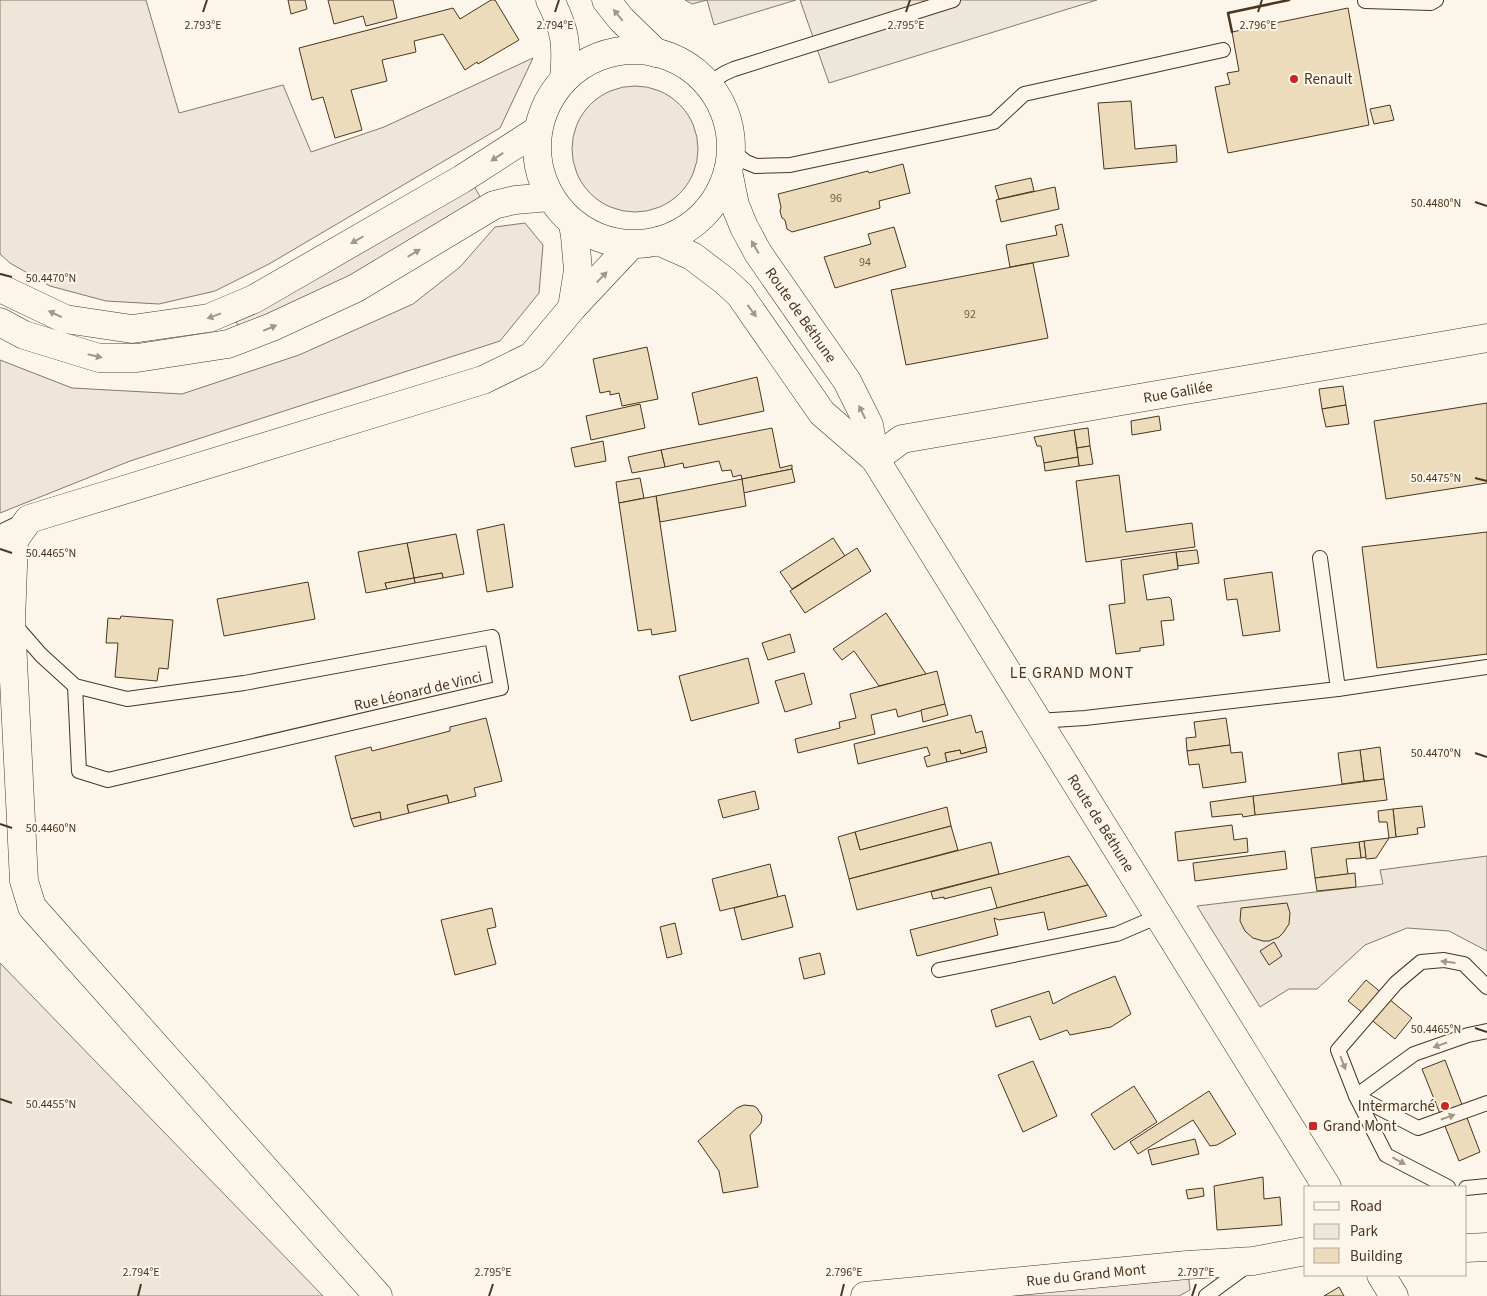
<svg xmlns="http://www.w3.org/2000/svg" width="1487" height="1296" font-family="'Source Sans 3',sans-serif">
<rect width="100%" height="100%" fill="#fbf6e9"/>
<g fill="#ede6d9" stroke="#887966">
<polygon points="0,0 146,0 179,113 283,85 311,152 384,127 533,58 500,128 269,264 215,291 159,304 106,301 50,286 10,263 0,254"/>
<circle cx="635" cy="149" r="63"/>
<polygon points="474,186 483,202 363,275 239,327 236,322 344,259"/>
<polygon points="525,223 543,245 539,293 500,341 130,461 0,513 0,360 72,388 182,394 299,355 413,304 460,267 495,227"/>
<polygon points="1487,856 1487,951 1449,931 1407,928 1365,945 1317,989 1289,989 1260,1007 1197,906 1383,884 1380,870"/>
<polygon points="0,963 323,1296 0,1296"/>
<polygon points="1188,1271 1190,1290 1179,1296 956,1296"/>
</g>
<g fill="#ede7d9" stroke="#887966">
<polygon points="685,0 796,0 714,25 707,0 692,4"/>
<polygon points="800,0 1097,0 829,83"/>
</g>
<g fill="#ecdcbc" stroke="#4a3520">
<polygon points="288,0 305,0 307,9 291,14"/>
<polygon points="328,0 393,0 397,18 366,26 363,16 334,24"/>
<polygon points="491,0 495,0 519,40 478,64 477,62 465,70 443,34 414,41 416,52 382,60 387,81 351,90 362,130 335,138 323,97 312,100 299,48 453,8 460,19"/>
<polygon points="1348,8 1369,125 1228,153 1215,87 1230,84 1227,73 1239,71 1232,32"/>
<polygon points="1131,101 1135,149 1176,145 1177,162 1104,169 1098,103"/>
<polygon points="1390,105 1394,120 1374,124 1370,109"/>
<polygon points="903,164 910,193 879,201 880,208 792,232 787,229 785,220 782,218 780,211 781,207 778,194 868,171 869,173"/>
<polygon points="1031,178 1034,191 999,199 995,186"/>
<polygon points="1055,187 1059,209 1001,222 996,200"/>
<polygon points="1062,224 1069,256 1010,267 1006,245 1057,235 1055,226"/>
<polygon points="894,227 906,267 835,288 824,257 871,244 868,234"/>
<polygon points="1033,263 1048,338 906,365 891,290"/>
<polygon points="647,347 658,399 622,406 619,393 610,395 610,391 600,393 593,359"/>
<polygon points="757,377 764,411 699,425 692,393"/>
<polygon points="1343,386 1346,405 1322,409 1319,389"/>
<polygon points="1487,403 1487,483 1386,499 1374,421"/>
<polygon points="640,404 645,428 591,440 586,416"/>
<polygon points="1346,405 1349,424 1326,427 1322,409"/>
<polygon points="1159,416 1161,430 1132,435 1131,421"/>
<polygon points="772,428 780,468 792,465 792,469 742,479 741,475 733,477 731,470 722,471 719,461 684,468 683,463 665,467 661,450"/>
<polygon points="1088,428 1090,446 1077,448 1074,430"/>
<polygon points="1074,430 1078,457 1044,463 1041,446 1037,446 1034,437"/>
<polygon points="603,441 606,461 575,467 571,448"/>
<polygon points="1090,446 1093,464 1079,466 1077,448"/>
<polygon points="661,450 665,467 632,473 628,457"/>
<polygon points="1078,457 1079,466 1045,471 1044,463"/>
<polygon points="792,469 795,482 743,493 742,479"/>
<polygon points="1119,475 1126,532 1192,523 1195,547 1086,562 1076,481"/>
<polygon points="640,478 644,498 619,503 616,482"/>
<polygon points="742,479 746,506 660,522 656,496"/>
<polygon points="656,496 676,631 652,635 651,629 638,631 619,503"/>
<polygon points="504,524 513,587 487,592 477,530"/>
<polygon points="1487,532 1487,654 1377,668 1362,547"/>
<polygon points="456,534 464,574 443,578 442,573 414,578 407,543"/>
<polygon points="833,538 845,556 792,589 780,572"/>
<polygon points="407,543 414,578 385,583 387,589 366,593 358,552"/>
<polygon points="857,548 871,571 805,613 790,591"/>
<polygon points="1196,550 1197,550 1199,563 1178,566 1176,552"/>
<polygon points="1176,552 1178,569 1143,575 1147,600 1169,597 1171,599 1174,620 1161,621 1164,645 1140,648 1140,651 1116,654 1109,605 1125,603 1121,560"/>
<polygon points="1272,572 1280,631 1243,636 1237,599 1227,600 1224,579"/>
<polygon points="442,573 443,578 415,583 414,578"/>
<polygon points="414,578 415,583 387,589 385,583"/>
<polygon points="308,582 315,619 224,636 217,599"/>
<polygon points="886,613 926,674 879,686 854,651 842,660 833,649"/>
<polygon points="121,616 173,620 168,669 159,668 157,681 115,677 118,643 106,643 108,618 120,619"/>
<polygon points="790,634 795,652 768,660 762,643"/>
<polygon points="748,658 759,703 691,721 679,676"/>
<polygon points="937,671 945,704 898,717 896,709 871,715 875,734 798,753 795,739 840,728 839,722 856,718 850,694"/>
<polygon points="804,673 812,704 785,712 775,681"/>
<polygon points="945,704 948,715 923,722 921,710"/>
<polygon points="971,715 976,733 982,731 986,747 961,754 960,750 945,753 947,762 927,767 924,757 930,755 927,747 858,764 854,744"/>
<polygon points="486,718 502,781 474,788 476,796 449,803 447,795 407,805 409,813 381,820 380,812 351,819 335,756 371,747 372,751 384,748 450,731 450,727"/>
<polygon points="1226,718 1230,745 1187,751 1186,738 1196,737 1194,722"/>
<polygon points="1230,745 1231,753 1242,752 1246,782 1203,788 1199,764 1189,765 1187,751"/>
<polygon points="986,747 987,752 947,762 945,753 960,750 961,754"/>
<polygon points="1380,747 1384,779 1364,781 1360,750"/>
<polygon points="1360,750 1364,781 1342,784 1338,753"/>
<polygon points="1384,779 1387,800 1255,815 1253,796"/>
<polygon points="755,791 759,809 723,818 718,800"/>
<polygon points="447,795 449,803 409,813 407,805"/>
<polygon points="1253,796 1255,815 1243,817 1242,814 1212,817 1210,802"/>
<polygon points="1422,806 1425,827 1417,828 1418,834 1396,837 1393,809"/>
<polygon points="947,807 951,826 860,850 855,832"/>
<polygon points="1393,809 1396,837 1389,838 1387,822 1379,822 1378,811"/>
<polygon points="380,812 381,820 354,827 351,819"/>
<polygon points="1232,825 1234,840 1247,838 1248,852 1178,861 1175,832"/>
<polygon points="951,826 958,850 849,879 838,837 855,832 860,850"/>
<polygon points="1389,838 1376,858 1366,859 1364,841"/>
<polygon points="1364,841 1366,857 1361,858 1359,842"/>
<polygon points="991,842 999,874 857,910 849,879"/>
<polygon points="1359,842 1361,858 1346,859 1348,874 1315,878 1311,848"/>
<polygon points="1285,851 1287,869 1195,881 1193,863"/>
<polygon points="1069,856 1088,885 997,908 991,887 944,899 944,897 933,899 931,892"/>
<polygon points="770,864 778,897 720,911 712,879"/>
<polygon points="1355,873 1356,887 1317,891 1315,878"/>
<polygon points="1088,885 1107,916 1048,930 1044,912 999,920 994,918 998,935 917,956 910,930"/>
<polygon points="785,895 793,927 742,940 734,908"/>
<polygon points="1287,903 1290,913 1289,924 1283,933 1279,937 1269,941 1263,941 1253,938 1245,931 1240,921 1241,908"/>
<polygon points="492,908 496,927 487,929 496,964 455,975 441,920"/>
<polygon points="675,923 682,954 667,958 660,927"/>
<polygon points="1274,942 1282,956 1269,965 1260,951"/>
<polygon points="820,953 825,974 804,979 799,958"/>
<polygon points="1115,976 1131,1014 1111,1027 1070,1035 1067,1030 1040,1040 1030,1016 996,1027 991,1010 1049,991 1053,1004 1072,994"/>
<polygon points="1366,980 1412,1018 1395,1039 1348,1001"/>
<polygon points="1445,1060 1480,1152 1459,1161 1422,1069"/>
<polygon points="1033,1061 1057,1116 1023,1132 998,1075"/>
<polygon points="1134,1086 1157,1122 1114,1150 1091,1114"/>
<polygon points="1209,1091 1236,1134 1217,1145 1210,1146 1193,1120 1138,1154 1130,1142"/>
<polygon points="744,1105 754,1106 757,1108 762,1116 761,1123 750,1135 758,1187 723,1193 719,1171 698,1141 737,1108"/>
<polygon points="1195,1139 1199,1154 1152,1165 1148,1150"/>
<polygon points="1263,1177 1264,1199 1280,1197 1282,1225 1217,1230 1214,1186"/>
<polygon points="1203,1188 1204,1196 1188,1199 1186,1190"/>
<polygon points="1339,1287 1344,1296 1324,1296"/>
</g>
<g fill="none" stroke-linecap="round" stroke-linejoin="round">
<g stroke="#4a3520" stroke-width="16">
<g id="service">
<polyline points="1365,1 1431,3 1436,0"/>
<polyline points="707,84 725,73 734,69 953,0"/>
<polyline points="731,150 746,162 756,166 790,165 994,122 1024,94 1223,50"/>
<polyline points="0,532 21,522"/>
<polyline points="14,624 41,655 75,686 127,699 244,683 492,637 501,688 108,780 79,771 75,686"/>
<polyline points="1338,689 1487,667"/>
<polyline points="1037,721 1085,718 1338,689 1320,558"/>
<polyline points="939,970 1117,934 1159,916"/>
<polyline points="1487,987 1464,964 1444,960 1421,962 1396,983 1338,1050 1356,1096 1418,1128 1487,1103"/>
<polyline points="1448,1187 1386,1155 1356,1096 1414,1054 1468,1035 1487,1031"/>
<polyline points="1466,1188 1487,1186"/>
<polyline points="1206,1296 1248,1265"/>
</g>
</g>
<g stroke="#4a3520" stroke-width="29">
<g id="minor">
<polyline points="572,308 578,270 575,236 573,224"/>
<polyline points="875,459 902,439 1487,338"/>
<polyline points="1466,1248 1487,1247"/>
<polyline points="378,1296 32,907 24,881 11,621 14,540 29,519 483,380 532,356 572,308 631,245"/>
<polyline points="865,1296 1187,1265 1253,1261 1306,1251"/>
</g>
</g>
<g stroke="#4a3520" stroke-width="29">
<g id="secondary">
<polyline points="728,171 735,205 744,227 758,253 847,381 869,425 875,459"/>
<polyline points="658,241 692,256 725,281 740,295 822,413 875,459 1327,1187"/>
<polyline points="1381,1275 1394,1296"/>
</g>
</g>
<g stroke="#4a3520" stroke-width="29">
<g id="primary">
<path d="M550,0C566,31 567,45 564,79"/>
<polyline points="606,0 621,19 656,53"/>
<circle cx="634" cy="147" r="97"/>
</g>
</g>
<g stroke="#4a3520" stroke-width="29">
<g id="motorway">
<polyline points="0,288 65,319 132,329 209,318 254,299 462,179 538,130"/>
<polyline points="0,322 24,335 99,358 137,358 228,344 272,327 356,288 494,205 515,200 550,197"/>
</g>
</g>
<use href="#service" stroke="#fbf6e9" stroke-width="14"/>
<use href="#minor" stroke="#fbf6e9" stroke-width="28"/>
<use href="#secondary" stroke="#fbf6e9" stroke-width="28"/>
<use href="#primary" stroke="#fbf6e9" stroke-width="28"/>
<use href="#motorway" stroke="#fbf6e9" stroke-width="28"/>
<polyline stroke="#4a3520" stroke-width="2.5" points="1232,32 1228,13 1289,0"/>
</g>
<defs><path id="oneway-solid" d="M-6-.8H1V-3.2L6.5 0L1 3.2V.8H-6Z" transform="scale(1.25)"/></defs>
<g fill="#a29684">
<use href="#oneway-solid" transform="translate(618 15) rotate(-129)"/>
<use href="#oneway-solid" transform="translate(497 157) rotate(147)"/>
<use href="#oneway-solid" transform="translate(357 240) rotate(150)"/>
<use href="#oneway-solid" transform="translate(755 247) rotate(-120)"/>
<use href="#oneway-solid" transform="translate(414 253) rotate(-31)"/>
<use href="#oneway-solid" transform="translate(602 277) rotate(-46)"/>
<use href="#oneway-solid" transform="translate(752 311) rotate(54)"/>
<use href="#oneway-solid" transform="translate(55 314) rotate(-155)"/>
<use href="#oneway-solid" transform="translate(214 316) rotate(160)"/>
<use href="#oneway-solid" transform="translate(270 328) rotate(-23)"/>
<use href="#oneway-solid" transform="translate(95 356) rotate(13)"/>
<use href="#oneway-solid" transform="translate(862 412) rotate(-116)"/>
<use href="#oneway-solid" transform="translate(1448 962) rotate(-173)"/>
<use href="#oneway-solid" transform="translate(1440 1045) rotate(161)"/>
<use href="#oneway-solid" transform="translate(1343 1063) rotate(69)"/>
<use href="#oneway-solid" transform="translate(1448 1117) rotate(-19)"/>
<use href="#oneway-solid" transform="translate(1399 1161) rotate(28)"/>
</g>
<path fill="none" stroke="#4a3520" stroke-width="2" d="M203,12L207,0M555,12L559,0M906,12L910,0M1258,12L1262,0M1475,202L1487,206M0,274L12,277M1475,478L1487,481M0,549L12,553M1475,753L1487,757M0,824L12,828M1475,1028L1487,1032M0,1099L12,1103M138,1296L141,1284M489,1296L493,1284M841,1296L844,1284M1192,1296L1196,1284"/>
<g fill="#c62828" stroke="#fbf6e9" stroke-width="2">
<circle cx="1294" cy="79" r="5"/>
<circle cx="1445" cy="1106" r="5"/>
<rect x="1308" y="1121" width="10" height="10" rx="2.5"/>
</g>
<g text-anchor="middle" stroke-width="4" stroke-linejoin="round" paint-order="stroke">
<g font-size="12" fill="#725f47">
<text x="836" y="202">96</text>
<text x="865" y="266">94</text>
<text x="970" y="318">92</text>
</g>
<g font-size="15" fill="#4a3520" stroke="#fbf6e9" text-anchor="start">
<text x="1304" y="84">Renault</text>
<text x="1435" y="1111" text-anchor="end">Intermarché</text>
<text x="1323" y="1131">Grand Mont</text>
</g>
<g font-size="15" fill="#4a3520" stroke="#fbf6e9">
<text transform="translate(801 315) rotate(55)" y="5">Route de Béthune</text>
<text transform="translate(1178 392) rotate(-10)" y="5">Rue Galilée</text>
<text transform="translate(418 691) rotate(-13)" y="5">Rue Léonard de Vinci</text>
<text transform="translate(1101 823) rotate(58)" y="5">Route de Béthune</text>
<text transform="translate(1086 1275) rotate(-6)" y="5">Rue du Grand Mont</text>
</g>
<g font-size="16" letter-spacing="1" fill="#4a3520" stroke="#fbf6e9">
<text x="1072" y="678">LE GRAND MONT</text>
</g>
</g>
<g font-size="12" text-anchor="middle" fill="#4a3520" stroke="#fbf6e9" stroke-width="4" stroke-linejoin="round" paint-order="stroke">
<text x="203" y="29">2.793°E</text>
<text x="555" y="29">2.794°E</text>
<text x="906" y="29">2.795°E</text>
<text x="1258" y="29">2.796°E</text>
<text x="1436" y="207">50.4480°N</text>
<text x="51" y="282">50.4470°N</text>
<text x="1436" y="482">50.4475°N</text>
<text x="51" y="557">50.4465°N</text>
<text x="1436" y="757">50.4470°N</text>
<text x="51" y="832">50.4460°N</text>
<text x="1436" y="1033">50.4465°N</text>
<text x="51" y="1108">50.4455°N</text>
<text x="141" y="1276">2.794°E</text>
<text x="493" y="1276">2.795°E</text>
<text x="844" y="1276">2.796°E</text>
<text x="1196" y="1276">2.797°E</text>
</g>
<rect x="1304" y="1186" width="162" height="90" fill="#fbf6e9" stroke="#b4a999"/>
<rect x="1314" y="1202" width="25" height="8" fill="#fbf6e9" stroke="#b4a999"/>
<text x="1350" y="1211" font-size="15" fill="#4a3520">Road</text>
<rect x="1314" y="1224" width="25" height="15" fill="#ede6d9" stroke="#b4a999"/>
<text x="1350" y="1236" font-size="15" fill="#4a3520">Park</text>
<rect x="1314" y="1248" width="25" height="15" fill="#ecdcbc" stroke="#b4a999"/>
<text x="1350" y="1261" font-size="15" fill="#4a3520">Building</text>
</svg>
